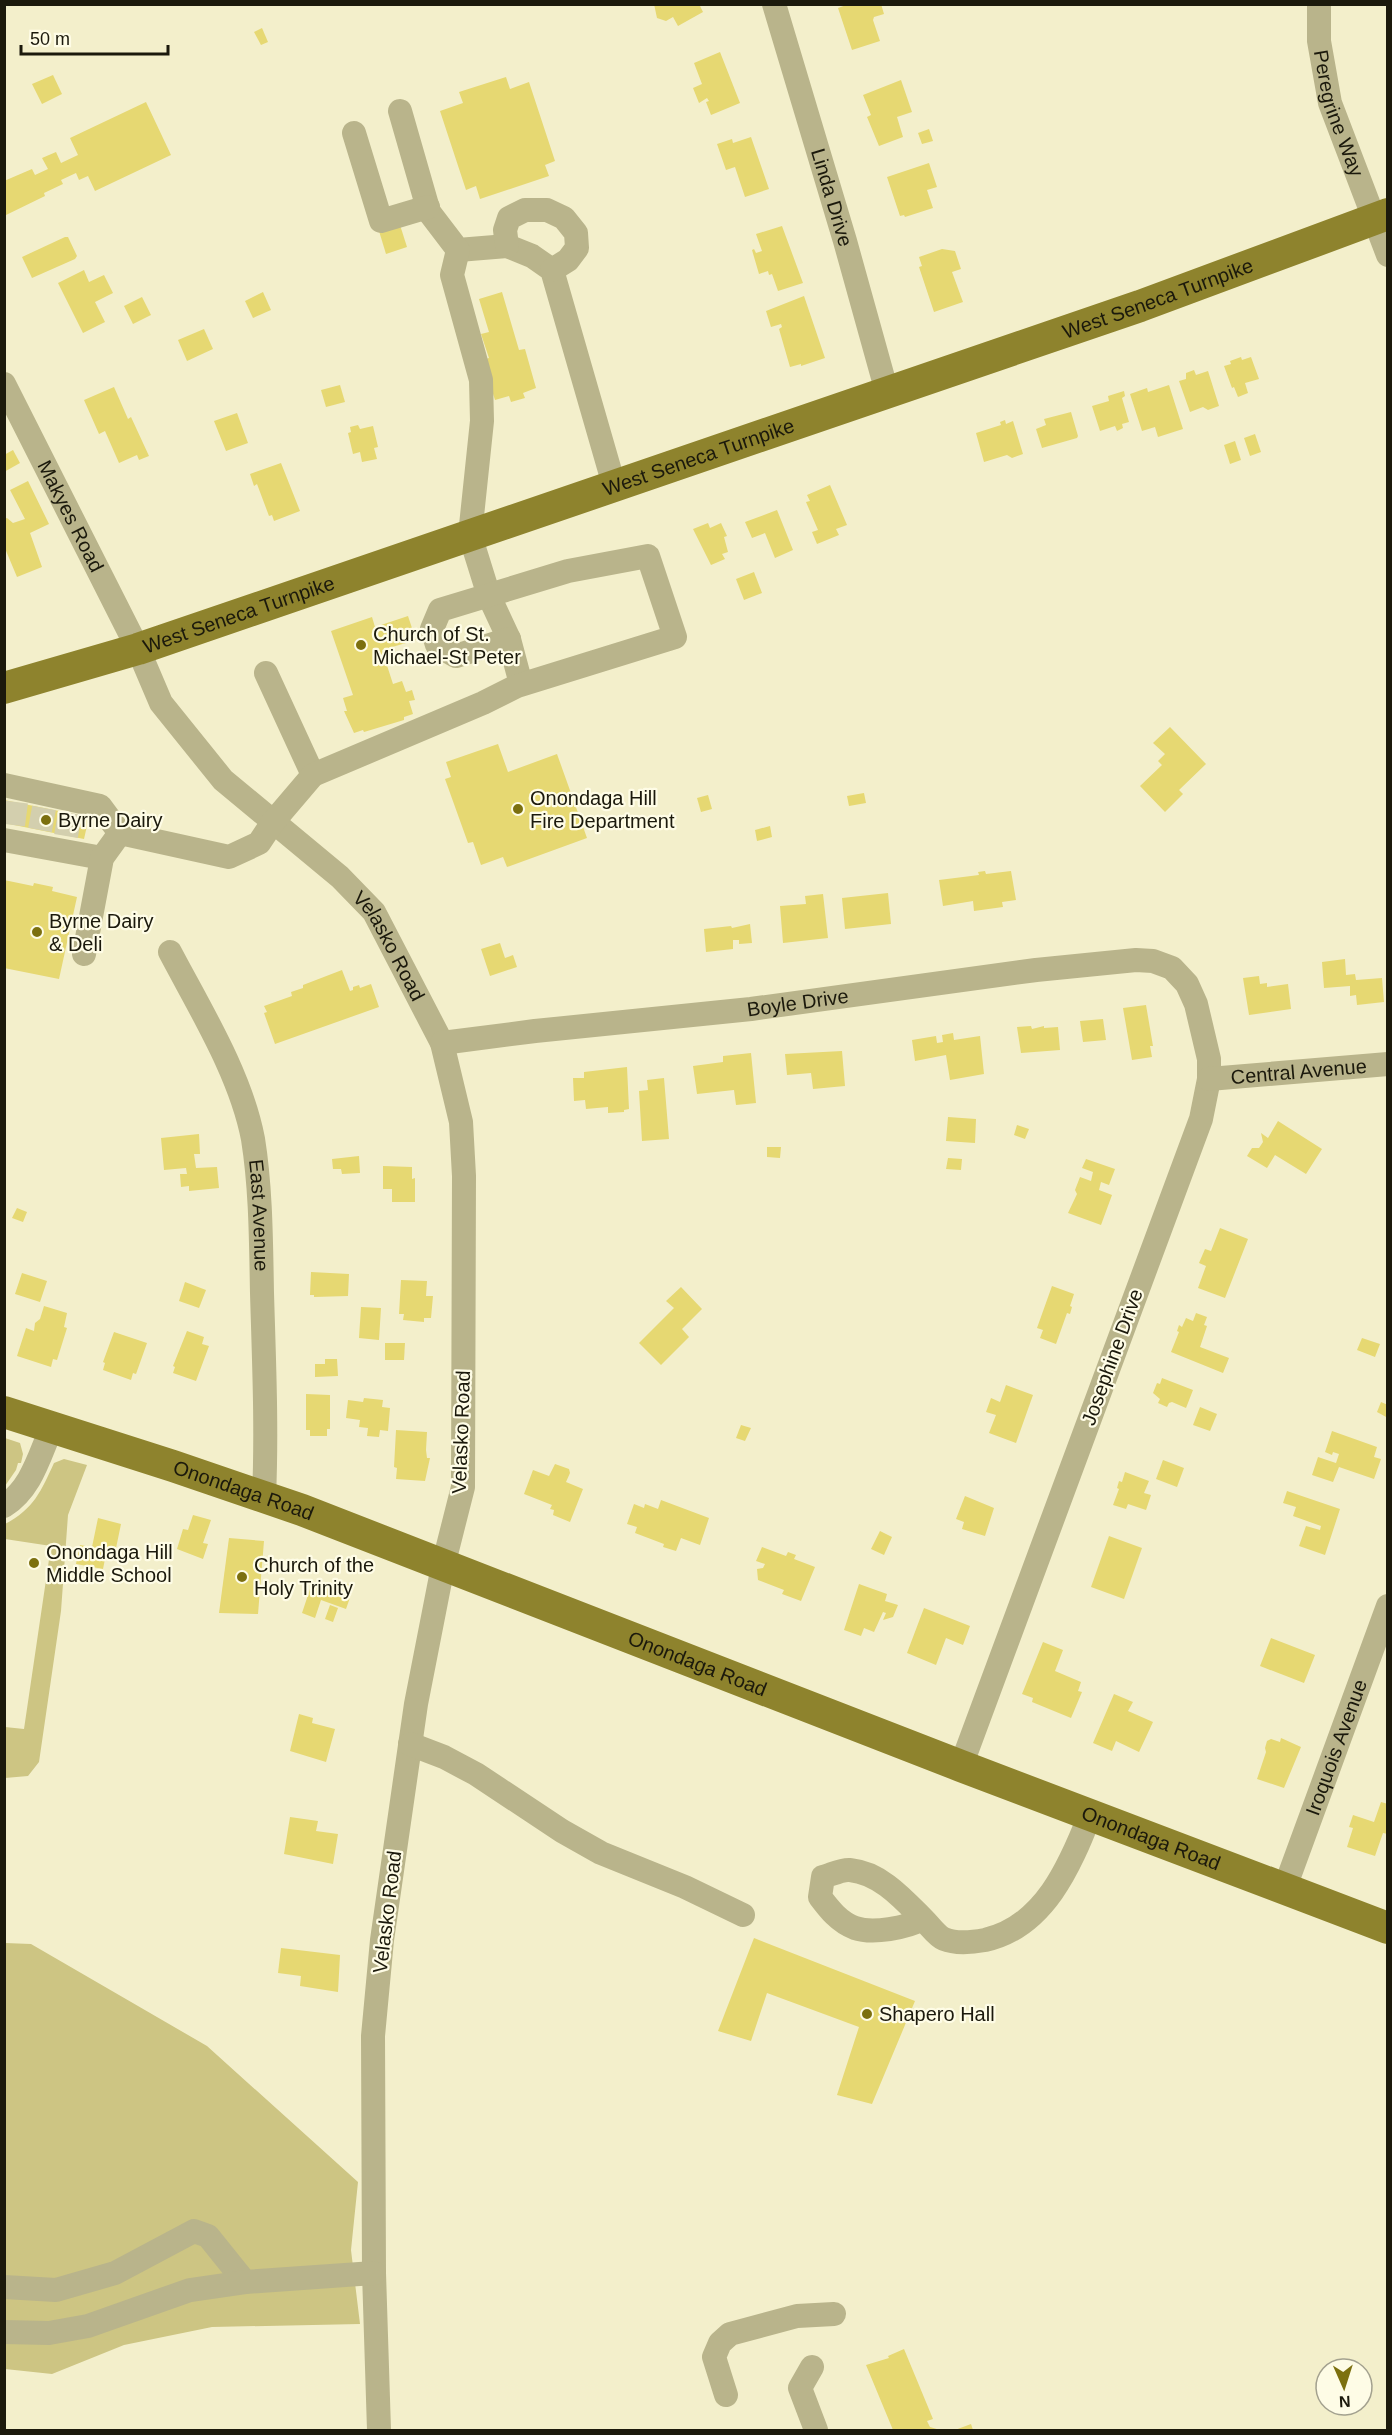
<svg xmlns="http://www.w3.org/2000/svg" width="1392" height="2435" font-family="Arial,sans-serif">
<rect width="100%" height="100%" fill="#f3efcb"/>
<g fill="#cdc583">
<polygon points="5,1438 20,1443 23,1454 21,1463 18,1463 16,1470 5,1486"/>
<path d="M64,1459L87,1465L68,1515L61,1611L39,1762L28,1776L5,1778V1727L24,1729L51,1546L5,1539V1524C34,1509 41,1491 54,1463Z"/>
<polygon points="5,1943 31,1944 207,2046 358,2182 351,2250 360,2324 212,2327 124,2345 52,2374 5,2369"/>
</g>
<g fill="#e6d872">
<polygon points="654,4 699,4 703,12 678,26 673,17 666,21 657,18"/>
<polygon points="849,4 881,4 884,14 874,17 873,20 880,41 852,50 838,8"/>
<polygon points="262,28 268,42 261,45 254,32"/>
<polygon points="720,52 740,103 711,115 706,102 709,101 707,98 699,103 693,88 702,84 694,63"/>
<polygon points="53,75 62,94 42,104 32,84"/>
<polygon points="506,77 510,89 529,82 555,161 545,165 549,176 480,199 476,186 466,190 440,111 463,103 459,92"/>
<polygon points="901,80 912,112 897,117 903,137 879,146 867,117 871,115 863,95"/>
<polygon points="146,102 171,155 95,191 88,176 79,180 76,173 61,180 63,184 44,193 45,196 4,216 4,181 32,169 35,175 48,169 42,158 56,152 61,163 78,155 70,138"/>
<polygon points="929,129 933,141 922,144 918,133"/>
<polygon points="751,137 769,189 745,197 735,167 726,170 717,144 732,139 733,143"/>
<polygon points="929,163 937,187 927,190 933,208 905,217 904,215 900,216 887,177"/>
<polygon points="400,225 407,247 386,254 379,231"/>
<polygon points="782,226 803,283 778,291 772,274 769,275 768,271 759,274 752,250 754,249 756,253 762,251 756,234"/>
<polygon points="65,237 68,237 77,256 75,259 32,278 22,257"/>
<polygon points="942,249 955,251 961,269 952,272 963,302 934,312 919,267 922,266 919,257"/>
<polygon points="84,270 89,282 104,275 113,293 95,302 105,322 83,333 58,283"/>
<polygon points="263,292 271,310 253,318 245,301"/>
<polygon points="502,292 519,350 525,349 536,388 523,393 525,398 511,402 509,396 495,400 482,360 489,358 481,334 489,332 479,299"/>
<polygon points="804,296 825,358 801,366 801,364 790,367 779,329 782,327 781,324 771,327 766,311"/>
<polygon points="142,297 151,315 133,324 124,306"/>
<polygon points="204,329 213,349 187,361 178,340"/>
<polygon points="1241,357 1242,360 1251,357 1259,379 1245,383 1248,393 1238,397 1234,387 1232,388 1224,366 1231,364 1230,361"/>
<polygon points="1194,370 1196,375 1208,371 1219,406 1208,410 1203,407 1190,412 1179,381 1186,379 1186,373"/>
<polygon points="340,385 345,402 326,407 321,390"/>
<polygon points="1169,385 1183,429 1158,437 1155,427 1142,431 1130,394 1147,388 1148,392"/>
<polygon points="114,387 128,419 131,417 149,456 139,460 137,455 119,463 105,431 99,434 84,400"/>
<polygon points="1124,391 1125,396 1122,398 1129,422 1122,424 1123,428 1117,431 1115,426 1100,431 1092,406 1109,401 1108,396"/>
<polygon points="1071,412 1078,436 1077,438 1042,448 1036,429 1046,425 1044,419"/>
<polygon points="237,413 248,443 226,451 214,421"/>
<polygon points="1005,420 1006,424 1013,421 1023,454 1012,458 1007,455 984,462 976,433 1001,425 1000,422"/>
<polygon points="358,425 360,429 373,426 378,447 374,448 377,459 362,462 360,452 353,454 348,433 351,432 350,427"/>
<polygon points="1255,434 1261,452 1250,456 1244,438"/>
<polygon points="1235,441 1241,460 1230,464 1224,445"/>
<polygon points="13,450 20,463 4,472 4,455"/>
<polygon points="281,463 300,511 274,521 272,515 269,516 257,484 254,486 250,474"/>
<polygon points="28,481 49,524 30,533 42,567 17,577 4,546 4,519 7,518 13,523 25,519 10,490"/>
<polygon points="830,485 847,525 836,529 839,535 817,544 812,532 818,530 806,502 810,501 807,495"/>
<polygon points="777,510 793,550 775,558 765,533 752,538 745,522"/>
<polygon points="708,523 710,528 721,523 727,536 724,537 728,552 722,554 725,559 711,565 693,529"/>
<polygon points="754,572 762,593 744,600 736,579"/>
<polygon points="408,616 416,640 382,650 393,684 402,681 406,692 412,690 415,700 409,701 413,714 404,717 404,720 364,732 363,730 354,733 344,711 347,711 343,698 353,695 331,631 372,617 375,627"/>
<polygon points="1170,727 1206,764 1179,790 1183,794 1165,812 1140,786 1162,765 1158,761 1165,754 1153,743"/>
<polygon points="498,744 508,772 557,754 587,838 507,867 503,857 481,865 473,842 468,843 445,779 451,777 446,762"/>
<polygon points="864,793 866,803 849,806 847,796"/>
<polygon points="708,795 712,809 701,812 697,798"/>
<polygon points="4,800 89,817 84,839 4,823"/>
<polygon points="770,826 772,837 757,841 755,830"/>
<polygon points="985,871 986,874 1011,871 1016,900 1002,902 1003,907 974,911 973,901 943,906 939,880 979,875 978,872"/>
<polygon points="4,880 33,886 34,883 53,887 52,891 77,897 59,979 4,968"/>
<polygon points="888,893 891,924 845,929 842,898"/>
<polygon points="823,894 828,938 783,943 780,906 806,904 805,896"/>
<polygon points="750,924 752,943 739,944 739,940 733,940 733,949 706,952 704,929 731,926 732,928"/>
<polygon points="500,943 505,958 513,955 517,967 490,976 481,949"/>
<polygon points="1345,959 1346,975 1355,974 1356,980 1382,978 1384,1002 1357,1005 1356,995 1350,996 1350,986 1324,988 1322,962"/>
<polygon points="342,970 350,991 353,990 353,987 359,985 360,988 371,984 379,1007 275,1044 264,1013 267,1012 264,1006 292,996 291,992 303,988 303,985"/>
<polygon points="1259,976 1260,984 1267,983 1267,987 1288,984 1291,1009 1249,1015 1243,978"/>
<polygon points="1146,1005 1153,1046 1150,1046 1152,1057 1132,1060 1123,1008"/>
<polygon points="1103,1019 1106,1040 1083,1042 1080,1021"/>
<polygon points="1031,1026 1032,1029 1044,1026 1044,1028 1058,1027 1060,1050 1021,1053 1017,1027"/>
<polygon points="953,1033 954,1040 980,1036 984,1074 950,1080 946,1055 915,1061 912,1040 936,1036 937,1043 943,1042 942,1035"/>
<polygon points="842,1051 845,1086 813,1089 811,1073 787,1075 785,1054"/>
<polygon points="751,1053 756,1103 736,1105 734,1090 697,1094 693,1066 723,1062 723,1056"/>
<polygon points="627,1067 629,1109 624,1110 624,1112 608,1113 608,1107 586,1109 585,1100 574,1101 573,1078 584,1078 584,1072"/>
<polygon points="664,1078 669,1139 642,1141 639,1091 648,1090 647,1080"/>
<polygon points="948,1117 976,1119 975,1143 946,1141"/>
<polygon points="1278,1121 1322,1149 1306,1174 1275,1155 1267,1168 1247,1156 1252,1148 1259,1148 1263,1142 1261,1133 1268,1138"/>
<polygon points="1017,1125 1029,1129 1025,1139 1014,1135"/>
<polygon points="199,1134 200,1154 194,1154 196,1168 217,1167 219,1188 189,1191 189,1186 181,1187 180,1174 187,1174 186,1168 164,1170 161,1138"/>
<polygon points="767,1147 781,1147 780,1158 767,1157"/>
<polygon points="359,1156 360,1173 342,1174 341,1169 333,1169 332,1159"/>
<polygon points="948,1158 962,1159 961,1170 946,1169"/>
<polygon points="1086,1159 1115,1169 1109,1185 1101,1182 1099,1190 1112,1195 1101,1225 1068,1213 1077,1194 1075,1190 1080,1177 1091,1181 1093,1172 1082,1168"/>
<polygon points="383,1166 412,1167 412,1179 415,1178 415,1202 392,1202 392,1189 383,1189"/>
<polygon points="17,1208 27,1212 23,1222 12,1218"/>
<polygon points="1220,1228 1248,1239 1225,1298 1198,1288 1206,1266 1199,1263 1205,1249 1211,1251"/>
<polygon points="311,1272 349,1274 348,1296 314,1297 314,1295 310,1295"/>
<polygon points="22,1273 47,1281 40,1302 15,1294"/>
<polygon points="401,1280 427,1281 426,1296 433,1296 431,1318 424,1318 424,1322 403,1320 404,1314 399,1314"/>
<polygon points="185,1282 206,1290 199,1308 179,1301"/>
<polygon points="1052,1286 1074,1294 1070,1306 1072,1307 1070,1314 1067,1313 1056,1344 1040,1338 1043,1330 1037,1328"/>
<polygon points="681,1287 702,1309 682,1329 689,1337 661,1365 639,1343 674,1308 666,1301"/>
<polygon points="44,1306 67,1313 64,1327 67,1328 57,1360 53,1359 51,1367 17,1356 26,1328 34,1331 35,1323 40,1319"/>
<polygon points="361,1307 381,1308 379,1340 359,1338"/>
<polygon points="1196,1313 1207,1317 1204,1325 1207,1326 1200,1347 1229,1358 1223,1373 1171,1352 1179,1332 1177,1331 1179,1325 1182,1327 1186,1318 1193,1321"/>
<polygon points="187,1331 204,1337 202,1344 209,1346 196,1381 173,1373 175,1367 173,1366"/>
<polygon points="114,1332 147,1343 136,1374 133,1373 131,1380 103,1370 105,1363 103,1362"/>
<polygon points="1362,1338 1380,1344 1375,1357 1357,1350"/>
<polygon points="385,1343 405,1343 404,1360 385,1360"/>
<polygon points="325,1359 337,1359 338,1376 315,1377 315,1364 325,1364"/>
<polygon points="1162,1378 1193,1390 1186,1408 1172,1402 1169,1403 1167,1407 1158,1403 1160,1399 1153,1393 1157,1383 1160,1384"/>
<polygon points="1006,1385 1033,1395 1016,1443 989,1433 996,1415 986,1412 991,1398 1000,1402"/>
<polygon points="306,1394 330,1395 330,1429 327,1429 327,1436 310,1436 310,1430 306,1430"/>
<polygon points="364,1398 383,1400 382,1407 390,1408 388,1431 380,1430 379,1437 367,1436 368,1428 359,1427 360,1420 346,1418 348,1400 363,1402"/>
<polygon points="1381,1402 1388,1405 1388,1418 1377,1412"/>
<polygon points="1200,1407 1217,1414 1210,1431 1193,1425"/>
<polygon points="741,1425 751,1428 745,1441 736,1438"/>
<polygon points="396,1430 427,1432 426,1450 427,1458 430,1458 425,1481 396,1479 397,1468 394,1467"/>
<polygon points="1332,1431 1377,1447 1374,1457 1381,1459 1374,1479 1339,1467 1333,1482 1312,1475 1318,1457 1336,1463 1339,1454 1333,1452 1332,1455 1325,1452"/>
<polygon points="1163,1460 1184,1468 1177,1487 1156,1479"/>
<polygon points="555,1464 569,1469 570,1473 566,1482 583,1489 570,1522 553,1515 554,1510 550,1509 552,1505 524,1494 533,1470 549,1476"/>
<polygon points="1125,1472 1149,1481 1144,1493 1151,1495 1146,1510 1128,1504 1126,1509 1113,1505 1119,1489 1117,1488 1119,1481 1122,1482"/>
<polygon points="1287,1491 1340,1509 1325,1555 1299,1546 1306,1526 1320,1530 1321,1526 1293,1516 1296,1507 1283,1503"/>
<polygon points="965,1496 994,1508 985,1536 962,1529 964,1522 956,1519"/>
<polygon points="661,1500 709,1518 700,1545 681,1538 676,1551 663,1547 664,1544 635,1533 637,1527 627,1524 634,1504 644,1508 645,1504 658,1509"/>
<polygon points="193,1515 211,1520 203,1543 208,1544 203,1559 177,1549 183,1529 188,1530"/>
<polygon points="98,1518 121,1524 115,1553 111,1552 110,1560 105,1559 103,1569 76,1564 80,1545 92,1547"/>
<polygon points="880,1531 892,1537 884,1555 871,1549"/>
<polygon points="1109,1536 1142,1548 1124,1599 1091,1587"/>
<polygon points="229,1538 264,1541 258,1614 219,1613"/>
<polygon points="762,1547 786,1556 788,1552 796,1555 794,1559 815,1567 801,1601 782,1594 784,1590 758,1580 757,1569 763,1568 765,1564 756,1561"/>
<polygon points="339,1581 354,1586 346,1609 321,1600 315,1618 302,1613 312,1583 335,1591"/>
<polygon points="859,1584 887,1594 885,1601 898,1605 893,1617 883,1620 886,1613 883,1612 874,1632 864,1628 861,1636 844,1630"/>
<polygon points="330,1605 338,1608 333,1622 325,1619"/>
<polygon points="924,1608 970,1626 963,1645 946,1638 936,1665 907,1653"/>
<polygon points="1271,1638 1315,1655 1304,1683 1260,1666"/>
<polygon points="1043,1642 1063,1650 1055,1671 1081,1682 1078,1691 1082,1692 1071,1718 1032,1702 1033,1698 1022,1694"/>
<polygon points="1114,1694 1133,1702 1128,1711 1153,1722 1139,1752 1116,1741 1112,1751 1093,1743"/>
<polygon points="299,1714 313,1718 312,1723 335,1729 326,1762 290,1751"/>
<polygon points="1281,1738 1301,1747 1284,1788 1257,1779 1266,1752 1265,1748 1267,1741 1271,1739 1280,1742"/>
<polygon points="1381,1802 1388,1804 1388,1834 1383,1833 1375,1856 1347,1847 1353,1828 1349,1827 1353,1815 1374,1822"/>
<polygon points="290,1817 318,1821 316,1831 338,1834 333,1864 284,1854"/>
<polygon points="754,1938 915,2001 872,2104 837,2095 859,2027 767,1993 751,2041 718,2031"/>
<polygon points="281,1948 340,1955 338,1992 300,1986 301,1976 278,1973"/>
<polygon points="904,2349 933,2419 927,2421 930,2427 940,2430 893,2430 866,2365 889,2358 888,2356"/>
<polygon points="971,2424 973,2430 955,2430"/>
</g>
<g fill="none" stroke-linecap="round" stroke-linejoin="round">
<g stroke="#d3cfae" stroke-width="24" stroke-dasharray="24 12" stroke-linecap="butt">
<polyline points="13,825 16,802"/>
<polyline points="40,830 44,808"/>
<polyline points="66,836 70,813"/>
</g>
<g stroke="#b9b48b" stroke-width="24">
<path id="s1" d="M774,4L845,241L887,392"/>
<path id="s2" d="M1319,4V41L1330,103L1388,255"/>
<polyline points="400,111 429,212 458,250 507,246 532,256 552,270 614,485"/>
<polyline points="354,133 381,221 428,207"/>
<polyline points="507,246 505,230 509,218 525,210 547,210 564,218 576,233 577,248 568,260 552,270"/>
<polyline points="458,250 452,275 481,380 482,421 470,535 489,596 509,639 521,684"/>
<path id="s3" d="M4,384L138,649L161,703L223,780L340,877L374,912L442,1043L461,1122L464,1176L463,1487L443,1566L416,1704L382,1940L373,2036L374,2273L379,2430"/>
<polyline points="266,673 313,775"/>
<polyline points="4,785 100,806 120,833 229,857 259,843 273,822 313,775 483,703 517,686 675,637 648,556 568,571 440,610 432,629 437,645 456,656 509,639"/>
<polyline points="4,840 102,858"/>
<path id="s4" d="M170,952C200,1009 241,1075 253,1139C261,1189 261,1242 262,1293C264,1361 267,1429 264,1497"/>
<polyline points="84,954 102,858 120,833"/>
<path id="s5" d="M442,1043L535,1031L751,1009L1036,970L1136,960L1153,961L1172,968L1187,984L1196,1004L1209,1059V1079L1201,1119L961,1766"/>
<path id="s6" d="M1209,1079L1388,1064"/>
<path d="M4,1506C32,1488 39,1456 52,1427"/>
<polyline points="410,1744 444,1757 476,1774 562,1831 601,1853 685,1887 743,1915"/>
<path id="s7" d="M1284,1890L1388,1606"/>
<path d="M923,1919C906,1928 873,1934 855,1928C839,1922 829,1909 820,1897L823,1877C831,1875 842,1869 850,1870C881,1873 904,1900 924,1920C930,1926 937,1936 944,1939C956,1944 974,1942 985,1940C1044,1927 1070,1866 1090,1815"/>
<polyline points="4,2287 56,2290 115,2273 194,2231 208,2236 245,2282"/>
<polyline points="4,2332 49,2333 88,2326 190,2290 245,2282 374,2273"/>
<polyline points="812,2367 800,2388 816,2430"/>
<polyline points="726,2395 714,2357 720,2343 730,2334 797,2316 834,2314"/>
</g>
<g stroke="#8e832d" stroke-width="32">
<path id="s8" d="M4,688L138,649L1140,306L1388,214"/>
<path id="s9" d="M4,1412L173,1466L302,1510L961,1766L1388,1928"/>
</g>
</g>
<g fill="#7c700f" stroke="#fefce6" stroke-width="2">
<circle cx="361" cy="645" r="6"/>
<circle cx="518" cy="809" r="6"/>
<circle cx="46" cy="820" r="6"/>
<circle cx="37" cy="932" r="6"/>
<circle cx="34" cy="1563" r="6"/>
<circle cx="242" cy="1577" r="6"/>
<circle cx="867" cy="2014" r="6"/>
</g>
<g text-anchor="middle" stroke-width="4.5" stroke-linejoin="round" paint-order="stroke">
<g font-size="20" fill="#1b190c" stroke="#fefce6">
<text dy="7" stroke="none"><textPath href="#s2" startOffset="112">Peregrine Way</textPath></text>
<text dy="7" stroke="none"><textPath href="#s1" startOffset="202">Linda Drive</textPath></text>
<text dy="7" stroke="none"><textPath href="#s8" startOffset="1218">West Seneca Turnpike</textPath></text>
<text dy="7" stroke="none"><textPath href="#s8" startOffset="732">West Seneca Turnpike</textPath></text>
<text dy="7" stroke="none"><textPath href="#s3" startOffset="148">Makyes Road</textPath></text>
<text dy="7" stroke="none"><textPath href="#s8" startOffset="246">West Seneca Turnpike</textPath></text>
<text dy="7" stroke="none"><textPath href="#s3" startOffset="692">Velasko Road</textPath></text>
<text dy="7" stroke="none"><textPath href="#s5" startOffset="358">Boyle Drive</textPath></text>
<text dy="7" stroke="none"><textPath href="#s6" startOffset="90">Central Avenue</textPath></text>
<text dy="7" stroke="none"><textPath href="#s4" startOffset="282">East Avenue</textPath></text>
<text transform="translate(1112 1357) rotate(-70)" y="7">Josephine Drive</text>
<text transform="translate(461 1432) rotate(-88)" y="7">Velasko Road</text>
<text dy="7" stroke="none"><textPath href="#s9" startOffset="252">Onondaga Road</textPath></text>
<text dy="7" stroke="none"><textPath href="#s9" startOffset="738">Onondaga Road</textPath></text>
<text dy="7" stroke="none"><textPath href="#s7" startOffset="152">Iroquois Avenue</textPath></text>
<text dy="7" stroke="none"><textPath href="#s9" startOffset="1224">Onondaga Road</textPath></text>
<text transform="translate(387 1912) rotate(-83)" y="7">Velasko Road</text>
</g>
<g font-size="20" fill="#1b190c" stroke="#fefce6" text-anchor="start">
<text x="373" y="641">Church of St.<tspan x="373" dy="23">Michael-St Peter</tspan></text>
<text x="530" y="805">Onondaga Hill<tspan x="530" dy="23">Fire Department</tspan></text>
<text x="58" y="827">Byrne Dairy</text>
<text x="49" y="928">Byrne Dairy<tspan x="49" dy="23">&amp; Deli</tspan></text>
<text x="46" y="1559">Onondaga Hill<tspan x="46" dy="23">Middle School</tspan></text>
<text x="254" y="1572">Church of the<tspan x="254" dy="23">Holy Trinity</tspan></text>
<text x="879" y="2021">Shapero Hall</text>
</g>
</g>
<rect width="1392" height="2435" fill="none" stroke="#1b190c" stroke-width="12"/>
<g transform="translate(1344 2387) rotate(177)"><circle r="28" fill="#fefce6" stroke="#a3a18f" stroke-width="1.5"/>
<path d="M0-4.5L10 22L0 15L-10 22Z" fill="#7c700f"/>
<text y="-9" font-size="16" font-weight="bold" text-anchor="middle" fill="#1b190c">N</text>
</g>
<path d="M21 45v9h147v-9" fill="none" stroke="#1b190c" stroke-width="3"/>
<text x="30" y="45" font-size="18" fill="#1b190c" stroke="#fefce6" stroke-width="4.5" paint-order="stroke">50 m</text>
</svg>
